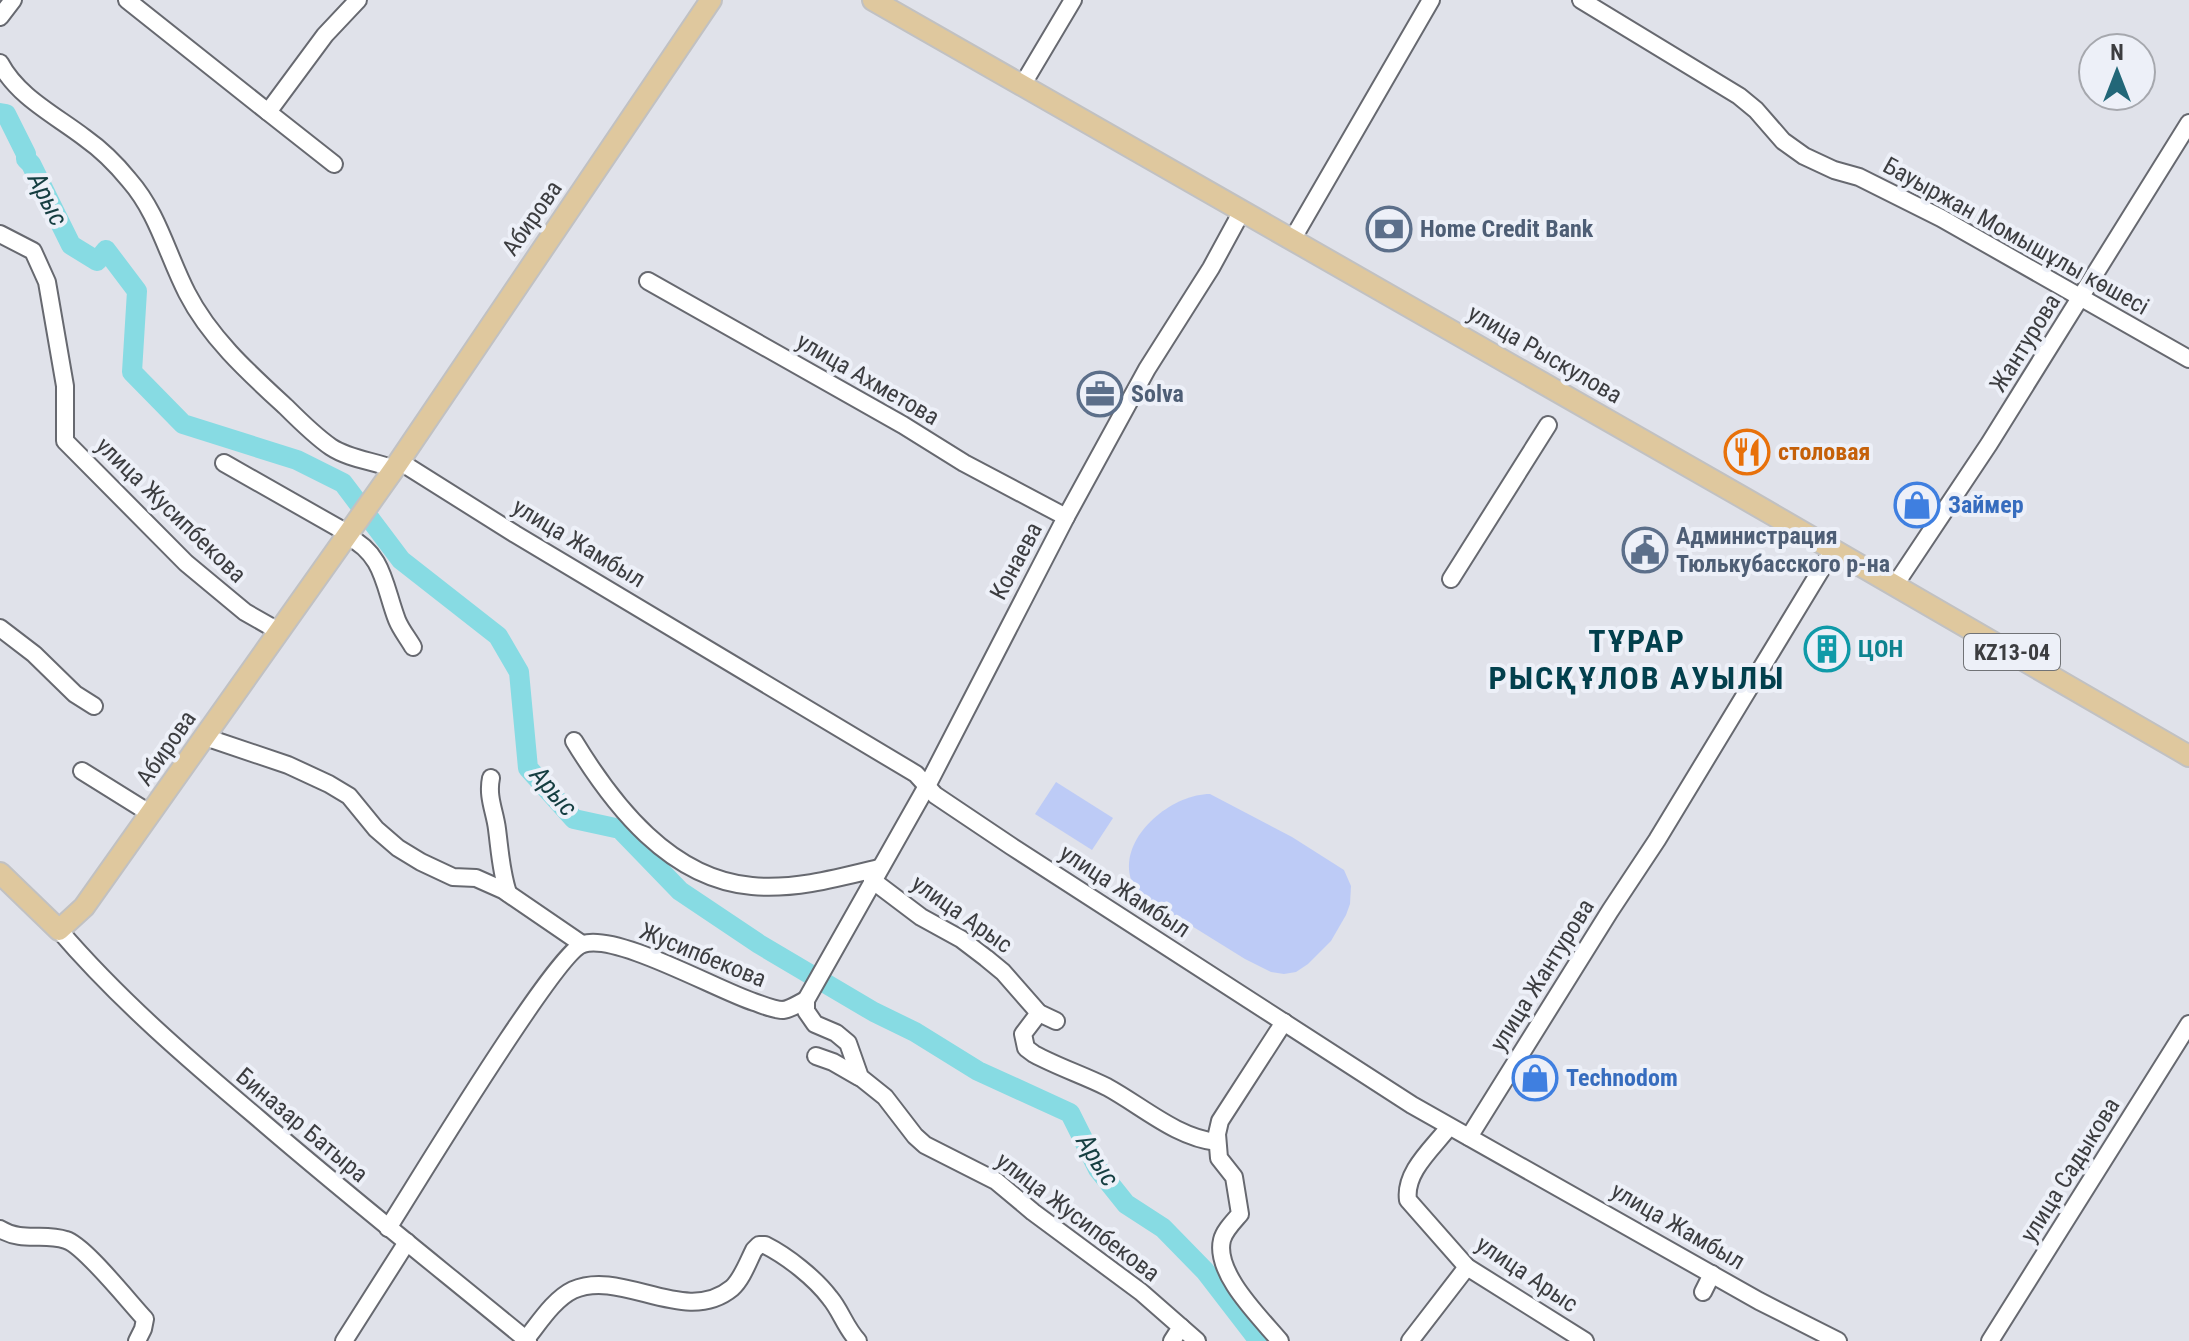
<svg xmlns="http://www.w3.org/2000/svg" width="2189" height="1341" font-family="'Roboto Condensed',sans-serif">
<rect width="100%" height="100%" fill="#e0e2ea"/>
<g fill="#bdcbf6">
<polygon points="1056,782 1113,818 1092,850 1035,814"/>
<path d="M1210,794L1292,837L1344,870L1351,886L1350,904L1346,915L1331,941L1308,964L1296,972L1284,974L1271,972L1245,959L1137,892C1107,847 1167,794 1210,794Z"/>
</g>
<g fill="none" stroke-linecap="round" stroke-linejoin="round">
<polyline stroke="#87dbe3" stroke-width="20" points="0,113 6,114 26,154 26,159 31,164 71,245 97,261 106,250 137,291 132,372 183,424 297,460 343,483 401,560 498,636 519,672 528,768 574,819 620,829 680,891 759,944 874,1012 915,1032 978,1071 1070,1113 1098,1169 1126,1204 1163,1228 1205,1271 1259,1341"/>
<g stroke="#676970" stroke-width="20">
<g id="minor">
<polyline points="127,0 268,112 325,35 358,0"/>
<polyline points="1581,0 1739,96 1756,110 1783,141 1804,156 1834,170 1859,177 1941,218 2189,359"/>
<polyline points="0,17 13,0"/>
<path d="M0,63C18,97 55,115 85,138C102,150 116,164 129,180C158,213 167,254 187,293C210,338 249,373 286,407C300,421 315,436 331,447C349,459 374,461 394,469"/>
<polyline points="1023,84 1073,0"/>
<polyline points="268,112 334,164"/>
<polyline points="0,234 33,251 47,282 65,386 65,441 186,563 245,612 280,632"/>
<polyline points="1292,240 1431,0"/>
<polyline points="648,281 903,425 964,463 1066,517"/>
<polyline points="399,461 515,534 916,774 935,795 1011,846 1412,1105 1759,1301 1838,1341"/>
<polyline points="224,463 349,534"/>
<path d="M347,536C384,554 384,586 397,620C401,630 408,638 413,647"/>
<polyline points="1451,579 1548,425"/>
<polyline points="1895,585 1989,444 2189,123"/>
<polyline points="0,628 34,654 75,694 94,706"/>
<polyline points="205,737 288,765 329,784 349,796 376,829 398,848 421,862 453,877 476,878 503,890 582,944"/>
<path d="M574,741C613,805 670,879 752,886C794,890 838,878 879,868"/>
<polyline points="82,771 151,814"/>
<path d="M491,778C487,797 495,812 497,829C500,852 501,872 508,893"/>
<polyline points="872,880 921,917 961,939 986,958 1003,972 1039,1013 1056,1021"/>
<path d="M59,930C119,1000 189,1060 259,1119C347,1195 438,1267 528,1341"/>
<polyline points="806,1000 927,786 1066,517 1147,369 1211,268 1242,211"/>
<polyline points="806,1000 806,1011 815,1024 836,1033 848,1043 860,1077 885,1097 915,1136 925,1145 996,1181 1033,1212 1141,1292 1197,1341"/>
<path d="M1039,1013L1023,1034L1026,1048L1034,1054C1058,1067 1083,1075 1107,1087C1142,1106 1177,1138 1217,1142"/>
<polyline points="816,1056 833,1062 859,1077"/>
<path d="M1449,1127C1433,1148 1404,1172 1408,1200L1467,1267L1585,1341"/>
<polyline points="1469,1137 1610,911 1657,840 1833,550"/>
<path d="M388,1228C414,1188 555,953 583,944C617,933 717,990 754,1002C763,1005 774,1010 783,1010C791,1009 799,1003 806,1000"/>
<path d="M0,1229C23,1243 43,1232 66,1240C84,1245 129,1302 145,1319L143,1329L137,1341"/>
<polyline points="1703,1292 1712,1274"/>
<path d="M526,1339C539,1323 554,1299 573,1290C622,1268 685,1327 732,1288C742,1279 748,1262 754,1250L759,1245H765C787,1256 815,1278 830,1298C841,1311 845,1327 858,1341"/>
<polyline points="344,1341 407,1242"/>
<polyline points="1172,1341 1181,1327"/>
<path d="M1280,1341C1260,1317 1214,1273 1222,1240C1224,1231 1234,1221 1240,1214L1234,1177L1219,1158L1217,1134L1220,1121L1284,1022"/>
<polyline points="1410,1341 1467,1267"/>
<polyline points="1990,1341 2189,1024"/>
</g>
</g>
<g stroke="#c1c1c2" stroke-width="24">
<g id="major">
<polyline points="873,0 1749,501 2189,756"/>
<polyline points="0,873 59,930 84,907 394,469 711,0"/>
</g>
</g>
<use href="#minor" stroke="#fff" stroke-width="16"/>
<use href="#major" stroke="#dfc89e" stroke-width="20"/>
</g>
<defs>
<g id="bank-ring" transform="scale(2.3)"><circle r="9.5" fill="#edf0f8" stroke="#5c6f8a" stroke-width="1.5"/><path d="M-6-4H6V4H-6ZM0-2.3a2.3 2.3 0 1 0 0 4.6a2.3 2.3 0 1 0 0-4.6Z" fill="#5c6f8a"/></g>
<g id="office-ring" transform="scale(2.3)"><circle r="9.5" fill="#edf0f8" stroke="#5c6f8a" stroke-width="1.5"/><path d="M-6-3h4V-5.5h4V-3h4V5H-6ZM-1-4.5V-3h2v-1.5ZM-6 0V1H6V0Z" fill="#5c6f8a"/></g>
<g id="restaurant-ring" transform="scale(2.3)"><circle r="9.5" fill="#edf0f8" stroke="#e8710a" stroke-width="1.5"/><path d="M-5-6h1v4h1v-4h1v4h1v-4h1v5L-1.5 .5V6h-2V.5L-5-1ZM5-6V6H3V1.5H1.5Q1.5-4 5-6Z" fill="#e8710a"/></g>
<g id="shop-ring" transform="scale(2.3)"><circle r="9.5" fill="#edf0f8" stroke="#3f7fe0" stroke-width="1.5"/><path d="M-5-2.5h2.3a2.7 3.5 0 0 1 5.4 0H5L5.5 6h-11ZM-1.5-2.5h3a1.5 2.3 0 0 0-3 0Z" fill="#3f7fe0"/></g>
<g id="civic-ring" transform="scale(2.3)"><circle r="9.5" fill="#edf0f8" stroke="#5c6f8a" stroke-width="1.5"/><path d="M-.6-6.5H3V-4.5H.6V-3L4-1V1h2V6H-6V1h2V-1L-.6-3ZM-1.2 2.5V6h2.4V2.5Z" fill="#5c6f8a"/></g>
<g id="building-ring" transform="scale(2.3)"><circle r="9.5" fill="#edf0f8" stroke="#0f9aa8" stroke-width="1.5"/><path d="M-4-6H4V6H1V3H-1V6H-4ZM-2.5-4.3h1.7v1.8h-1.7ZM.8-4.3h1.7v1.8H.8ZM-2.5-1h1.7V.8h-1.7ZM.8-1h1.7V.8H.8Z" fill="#0f9aa8"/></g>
</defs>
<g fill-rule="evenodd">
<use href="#bank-ring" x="1389" y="229"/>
<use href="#office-ring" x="1100" y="394"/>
<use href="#restaurant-ring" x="1747" y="452"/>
<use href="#shop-ring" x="1917" y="505"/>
<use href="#civic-ring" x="1645" y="550"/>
<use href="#building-ring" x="1827" y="649"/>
<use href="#shop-ring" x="1535" y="1078"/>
</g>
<g text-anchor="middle" stroke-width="8" stroke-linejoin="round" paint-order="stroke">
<rect fill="#edf0f8" stroke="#717377" stroke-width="2" x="1964" y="634" width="96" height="36" rx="6"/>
<g font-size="22" font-weight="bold" fill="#3c3d40">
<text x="2012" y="660">KZ13-04</text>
</g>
<g font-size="24" fill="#3c3d40" stroke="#edf0f8">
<text transform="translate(532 218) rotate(-55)" y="8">Абирова</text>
<text transform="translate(2016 236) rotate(29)" y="8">Бауыржан Момышұлы көшесі</text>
<text transform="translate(2025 343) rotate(-58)" y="8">Жантурова</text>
<text transform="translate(1545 354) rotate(30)" y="8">улица Рыскулова</text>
<text transform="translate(868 379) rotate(30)" y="8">улица Ахметова</text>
<text transform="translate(171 510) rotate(44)" y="8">улица Жусипбекова</text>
<text transform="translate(579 543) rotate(31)" y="8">улица Жамбыл</text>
<text transform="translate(1016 561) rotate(-62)" y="8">Конаева</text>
<text transform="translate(166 748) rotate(-55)" y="8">Абирова</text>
<text transform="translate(1125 891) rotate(33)" y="8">улица Жамбыл</text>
<text transform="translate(962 914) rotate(35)" y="8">улица Арыс</text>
<text transform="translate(703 955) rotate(22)" y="8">Жусипбекова</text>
<text transform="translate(1542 975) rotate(-58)" y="8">улица Жантурова</text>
<text transform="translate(302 1125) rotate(40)" y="8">Биназар Батыра</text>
<text transform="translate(2070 1170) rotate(-58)" y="8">улица Садыкова</text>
<text transform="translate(1078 1217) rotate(37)" y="8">улица Жусипбекова</text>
<text transform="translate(1678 1226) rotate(30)" y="8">улица Жамбыл</text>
<text transform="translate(1527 1274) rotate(34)" y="8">улица Арыс</text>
</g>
<g font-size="24" font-weight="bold" fill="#4e5e75" stroke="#edf0f8" text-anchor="start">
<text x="1420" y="237">Home Credit Bank</text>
<text x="1131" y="402">Solva</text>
<text x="1676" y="544">Администрация<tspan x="1676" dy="28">Тюлькубасского р-на</tspan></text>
</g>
<g font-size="24" font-weight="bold" fill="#c56008" stroke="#edf0f8" text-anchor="start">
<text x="1778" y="460">столовая</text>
</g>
<g font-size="24" font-weight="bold" fill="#366cbe" stroke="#edf0f8" text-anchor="start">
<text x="1948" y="513">Займер</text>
<text x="1566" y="1086">Technodom</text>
</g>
<g font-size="24" font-weight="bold" fill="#0d838f" stroke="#edf0f8" text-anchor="start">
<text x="1858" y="657">ЦОН</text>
</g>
<g font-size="26" font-style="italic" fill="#153e41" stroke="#edf0f8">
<text transform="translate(48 199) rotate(63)" y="9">Арыс</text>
<text transform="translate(554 791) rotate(49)" y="9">Арыс</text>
<text transform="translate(1098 1160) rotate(58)" y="9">Арыс</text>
</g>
<g font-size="32" font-weight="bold" letter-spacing="2" fill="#02404d" stroke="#edf0f8">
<text x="1637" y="652">ТҰРАР<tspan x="1637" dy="37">РЫСҚҰЛОВ АУЫЛЫ</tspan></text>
</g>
</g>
<g transform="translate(2117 72)"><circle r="38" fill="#edf0f8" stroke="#a6a8ae" stroke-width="2"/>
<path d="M0-6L14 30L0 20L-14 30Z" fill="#226778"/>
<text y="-12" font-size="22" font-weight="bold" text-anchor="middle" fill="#3c3d40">N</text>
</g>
</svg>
